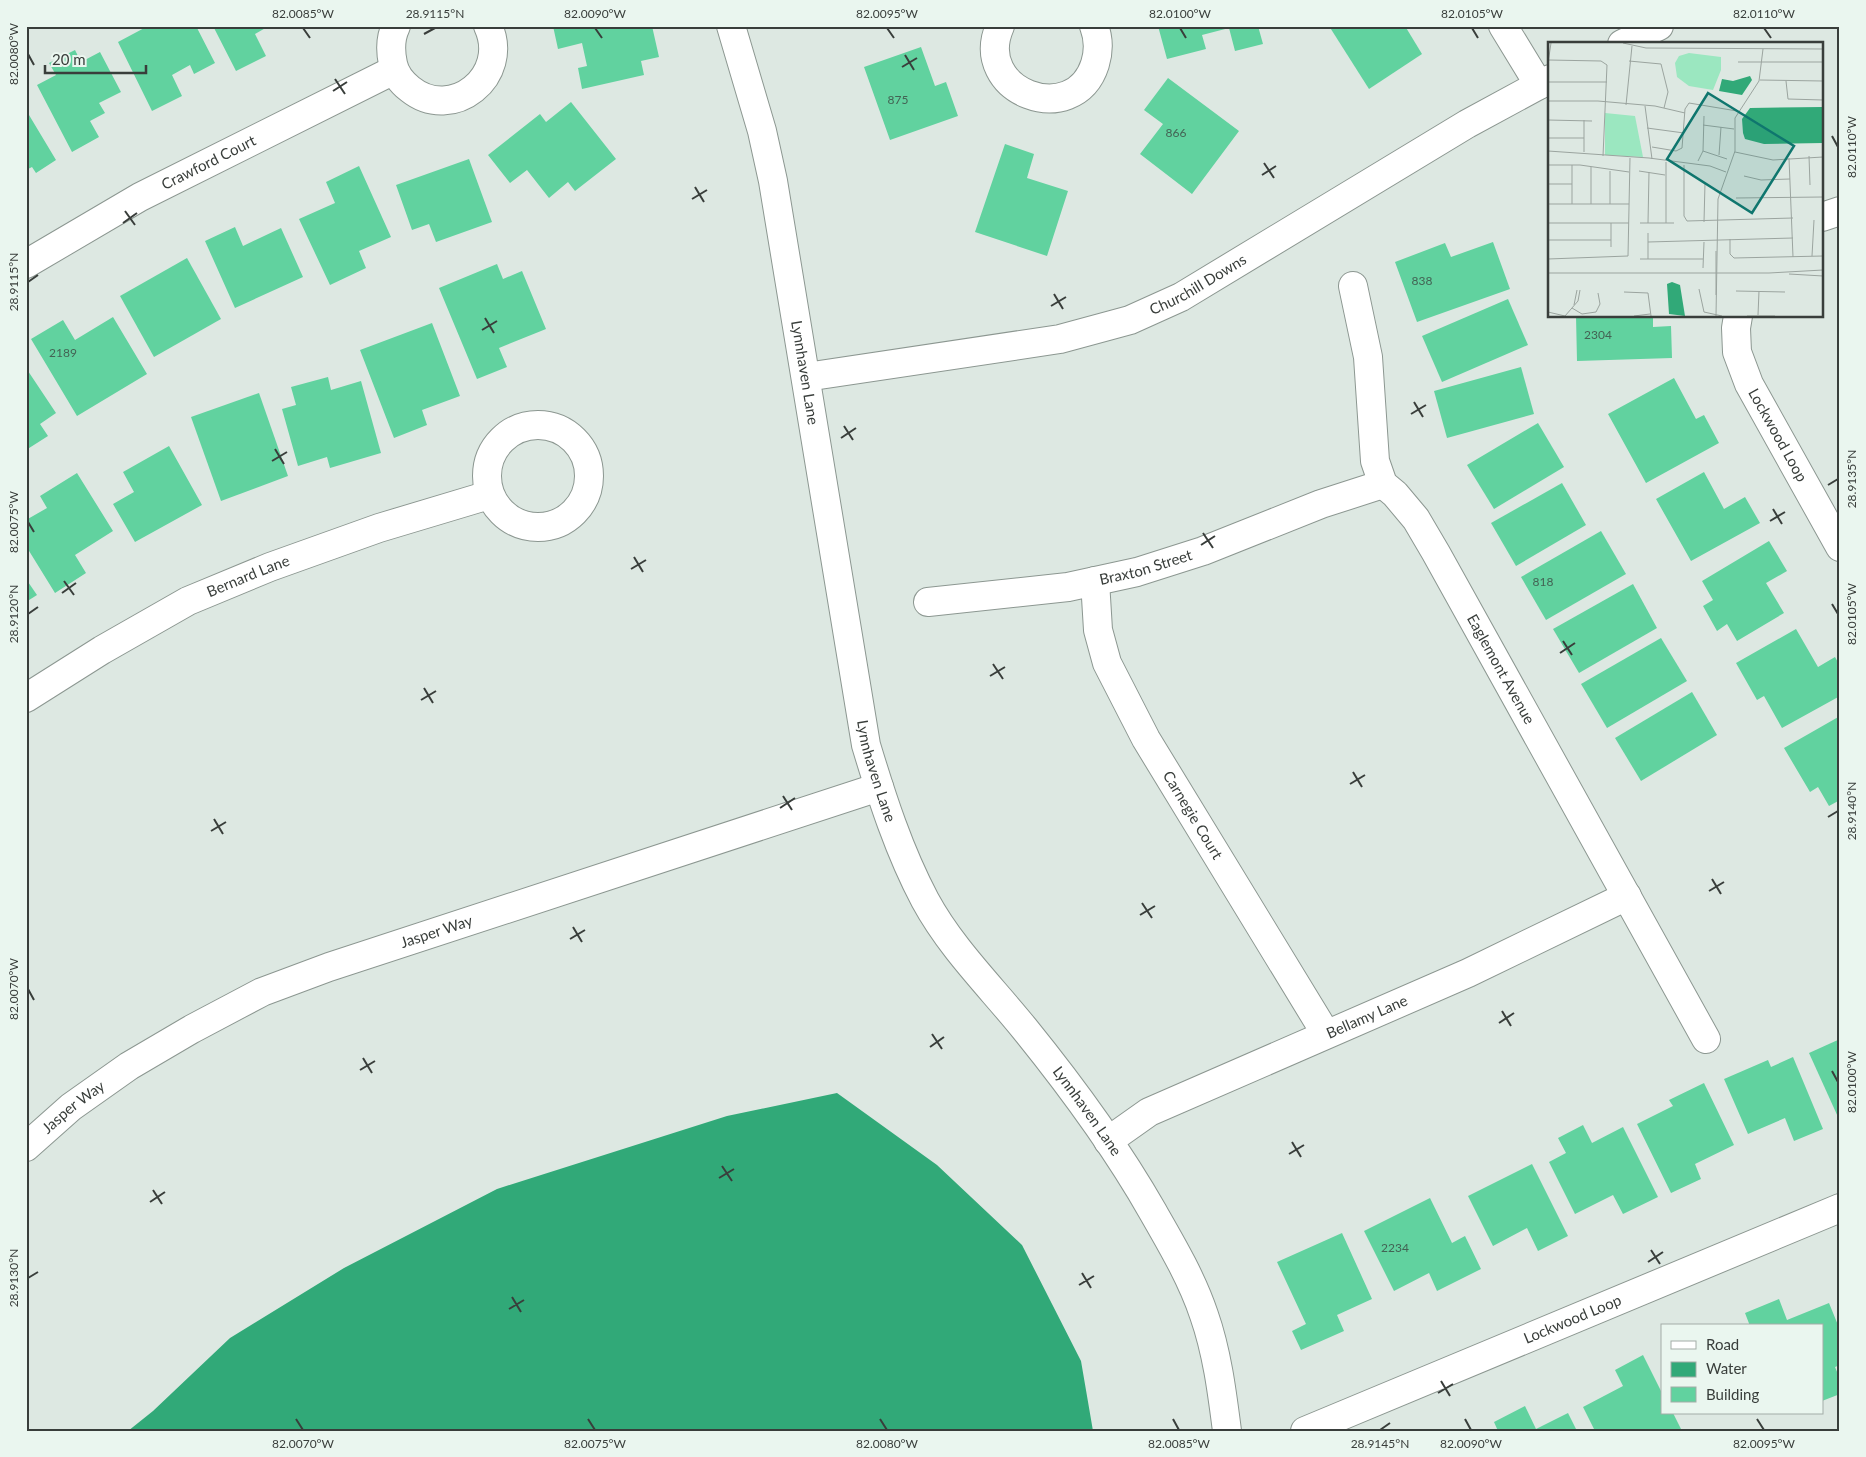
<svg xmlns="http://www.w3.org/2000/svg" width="1866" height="1457" font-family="Lato,sans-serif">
<rect width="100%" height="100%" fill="#dde8e2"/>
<polygon fill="#31a978" points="837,1093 937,1165 1022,1245 1081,1361 1093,1431 128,1431 153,1411 230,1338 344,1268 497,1189 727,1116"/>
<g fill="#61d29f">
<polygon points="148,26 196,26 215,63 194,74 190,65 172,75 182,96 152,111 118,42"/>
<polygon points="213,26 269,26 255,34 266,56 236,71"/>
<polygon points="553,26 652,26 659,57 641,61 644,75 582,89 578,68 587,66 582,43 558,49"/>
<polygon points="1158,26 1258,26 1263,44 1235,51 1229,28 1202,35 1206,49 1167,59"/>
<polygon points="1329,26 1405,26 1422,54 1369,89"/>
<polygon points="921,47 935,86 946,82 958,116 890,140 864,67"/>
<polygon points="75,50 81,62 100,52 121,92 99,103 105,113 90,121 99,137 72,152 37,85 56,75 49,63"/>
<polygon points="1168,78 1239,131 1192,194 1140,154 1163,124 1144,110"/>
<polygon points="571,102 616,159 575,191 568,182 549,198 527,170 510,183 488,155 540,114 546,122"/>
<polygon points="26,110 56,160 36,173 32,167 26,170"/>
<polygon points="1005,144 1034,154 1027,178 1068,191 1047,256 975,232"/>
<polygon points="469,159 492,222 436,242 429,224 412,230 396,185"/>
<polygon points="359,166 391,237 359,251 366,268 330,285 299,219 335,203 326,182"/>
<polygon points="235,227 243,246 281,228 303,277 235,308 205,241"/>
<polygon points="1493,242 1510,289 1417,322 1395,262 1445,243 1451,257"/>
<polygon points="187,258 221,319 154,357 120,296"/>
<polygon points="497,264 503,279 522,271 546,329 499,348 507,367 477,379 439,288"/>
<polygon points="1508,299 1528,345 1442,382 1422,336"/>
<polygon points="1576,316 1653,316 1653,327 1671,326 1672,358 1577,361"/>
<polygon points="113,317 147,374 77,416 31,339 63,320 75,340"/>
<polygon points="432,323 460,396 422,410 427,425 394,438 360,350"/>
<polygon points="1521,367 1534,414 1447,438 1434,391"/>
<polygon points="26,368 56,413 40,424 48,436 26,450"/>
<polygon points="328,377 331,390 361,381 381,453 330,468 327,457 298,466 282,409 296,405 291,387"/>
<polygon points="1674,378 1696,419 1704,415 1719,443 1646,483 1608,414"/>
<polygon points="259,393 288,476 221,501 191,417"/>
<polygon points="1538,423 1564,467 1494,509 1467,465"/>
<polygon points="169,446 202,505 135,542 113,504 134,492 123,472"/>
<polygon points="1704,472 1724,509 1745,497 1760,523 1691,561 1656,499"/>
<polygon points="77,473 113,531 75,555 86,573 55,593 26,546 26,520 47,508 40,496"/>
<polygon points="1562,483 1586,525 1516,566 1491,523"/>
<polygon points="1601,531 1626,574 1546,620 1521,577"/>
<polygon points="1769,541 1787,571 1766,583 1784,613 1737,641 1727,624 1717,631 1703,606 1713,600 1702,581"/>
<polygon points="26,579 37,595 26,602"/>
<polygon points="1633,584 1657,628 1579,673 1553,629"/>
<polygon points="1796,629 1818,667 1835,657 1840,666 1840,696 1782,728 1764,696 1757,700 1736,663"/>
<polygon points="1661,638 1687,681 1607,728 1581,684"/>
<polygon points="1692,692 1717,735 1641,781 1615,738"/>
<polygon points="1840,716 1840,800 1829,806 1818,787 1810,792 1784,748"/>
<polygon points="1840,1039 1840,1116 1838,1117 1809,1053"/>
<polygon points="1793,1057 1823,1129 1794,1141 1785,1118 1748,1134 1724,1079 1768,1060 1771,1067"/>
<polygon points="1704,1083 1734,1145 1695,1164 1701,1179 1671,1193 1637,1124 1673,1106 1669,1100"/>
<polygon points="1583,1125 1592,1143 1623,1127 1658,1197 1623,1214 1613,1195 1575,1214 1549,1162 1566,1153 1558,1138"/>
<polygon points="1532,1164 1568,1236 1538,1251 1527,1228 1493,1246 1468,1196"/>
<polygon points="1430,1198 1452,1243 1465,1236 1481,1269 1437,1291 1429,1273 1394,1291 1364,1231"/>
<polygon points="1342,1233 1372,1299 1337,1315 1344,1331 1301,1350 1292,1331 1306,1324 1277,1262"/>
<polygon points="1779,1299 1787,1320 1829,1303 1840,1330 1840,1365 1835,1367 1840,1379 1840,1394 1822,1401 1822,1326 1750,1326 1745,1313"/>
<polygon points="1643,1355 1662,1393 1662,1413 1673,1413 1682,1431 1595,1431 1583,1407 1623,1386 1615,1370"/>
<polygon points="1525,1406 1536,1429 1568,1413 1577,1431 1498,1431 1494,1422"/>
</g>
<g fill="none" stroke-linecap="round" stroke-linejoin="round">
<g stroke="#8c9791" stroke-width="30">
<g id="minor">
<path d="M396,26C390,38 390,50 393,64C395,74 401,82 410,89C452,123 511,76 488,26"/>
<path id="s1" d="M731,26L762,131L773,181L866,745C882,798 899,851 925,900C951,948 990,986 1024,1028C1071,1086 1116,1147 1153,1212C1172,1245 1192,1279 1204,1315C1217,1352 1222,1392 1227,1431"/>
<path d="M1000,26C971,92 1074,130 1095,64C1099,51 1099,39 1094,26"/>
<polyline points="1503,26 1539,85"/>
<polyline points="1622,44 1659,26"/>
<polyline points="1822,217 1840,211"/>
<path id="s2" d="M26,264L140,197L394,70"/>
<path id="s3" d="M1353,286L1368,357L1375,461L1383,484L1395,494L1416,519L1436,553L1706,1039"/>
<path id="s4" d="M1738,316L1736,328L1737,352L1749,384L1840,547"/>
<path id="s5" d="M806,377L1060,339L1130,320L1181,297L1467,124L1550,79"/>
<circle cx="538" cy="476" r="51"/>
<path id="s6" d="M1095,581L1098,630L1107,663L1146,739L1326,1034"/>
<path id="s7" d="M928,602L1068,587L1137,572L1203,551L1321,504L1383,484"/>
<path id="s8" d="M26,698L102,650L188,601L270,567L379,528L489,495"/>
<path id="s9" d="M1108,1141L1149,1112L1468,973L1627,896"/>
<path id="s10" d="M26,1147L71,1107L129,1066L192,1029L262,992L329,967L879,787"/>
<path id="s11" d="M1305,1431L1840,1208"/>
</g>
</g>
<use href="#minor" stroke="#fff" stroke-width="28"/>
</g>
<path fill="none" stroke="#393e3b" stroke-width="2" d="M303,28L310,38M595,28L602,38M887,28L894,38M1180,28L1186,38M1472,28L1478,38M1764,28L1771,38M424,34L435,28M28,54L34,65M905,55L914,70M902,67L917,58M335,79L345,94M333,91L347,82M1832,136L1838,147M1264,163L1274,178M1262,175L1276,166M695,187L704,202M692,199L707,190M125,211L135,225M123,223L137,213M28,282L38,275M1054,294L1063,309M1051,306L1066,297M485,318L494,333M482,330L497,321M1414,402L1423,417M1411,414L1426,405M844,426L853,440M841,438L856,428M275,449L284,464M272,461L287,452M1828,485L1838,479M1773,509L1782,524M1770,521L1785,512M28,522L34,532M1203,533L1213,548M1201,545L1215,536M634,557L643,572M631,569L646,560M64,581L74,595M62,593L76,583M1832,604L1838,614M28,614L38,607M1563,641L1572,655M1560,653L1575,643M993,664L1003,679M990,676L1005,667M424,688L433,703M421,700L436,691M1353,772L1362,787M1350,784L1365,775M783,796L792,810M780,808L795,798M1828,817L1838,811M214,819L223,834M211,831L226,822M1712,879L1721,894M1709,891L1724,882M1142,903L1152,918M1140,915L1155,906M573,927L582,942M570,939L585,930M28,989L34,1000M1502,1011L1511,1026M1499,1023L1514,1013M932,1034L942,1049M930,1047L944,1037M363,1058L372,1073M360,1070L375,1061M1832,1071L1838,1082M1292,1142L1301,1157M1289,1154L1304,1145M722,1166L732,1181M719,1178L734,1169M153,1190L162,1204M150,1202L165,1192M1651,1250L1660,1264M1648,1262L1663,1252M1082,1273L1091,1288M28,1278L38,1272M1079,1285L1094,1276M512,1297L521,1312M509,1309L524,1300M1441,1381L1450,1396M1438,1393L1453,1384M296,1419L303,1430M588,1419L595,1430M880,1419L887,1430M1173,1419L1179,1430M1465,1419L1471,1430M1757,1419L1764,1430M1380,1430L1390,1423"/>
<g text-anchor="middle" stroke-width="5" stroke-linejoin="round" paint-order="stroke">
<g font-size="12" fill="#436354">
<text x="898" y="104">875</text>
<text x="1176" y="137">866</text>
<text x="1422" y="285">838</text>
<text x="1598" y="339">2304</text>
<text x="63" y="357">2189</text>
<text x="1543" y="586">818</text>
<text x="1395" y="1252">2234</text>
</g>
<g font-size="15" fill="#393e3b" stroke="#eaf6ef">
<text dy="5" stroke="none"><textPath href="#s2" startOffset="209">Crawford Court</textPath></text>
<text dy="5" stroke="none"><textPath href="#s5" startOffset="406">Churchill Downs</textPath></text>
<text dy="5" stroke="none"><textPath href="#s1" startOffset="355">Lynnhaven Lane</textPath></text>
<text dy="5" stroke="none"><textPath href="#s4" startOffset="129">Lockwood Loop</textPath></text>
<text dy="5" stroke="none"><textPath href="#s7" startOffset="221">Braxton Street</textPath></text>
<text dy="5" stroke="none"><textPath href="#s8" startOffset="254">Bernard Lane</textPath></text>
<text dy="5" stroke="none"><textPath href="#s3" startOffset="422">Eaglemont Avenue</textPath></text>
<text dy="5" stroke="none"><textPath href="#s1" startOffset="760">Lynnhaven Lane</textPath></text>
<text dy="5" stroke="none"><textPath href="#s6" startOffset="258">Carnegie Court</textPath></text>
<text dy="5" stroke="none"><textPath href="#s10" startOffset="468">Jasper Way</textPath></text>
<text dy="5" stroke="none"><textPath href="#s9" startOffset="288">Bellamy Lane</textPath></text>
<text dy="5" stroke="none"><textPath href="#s10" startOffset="62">Jasper Way</textPath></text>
<text dy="5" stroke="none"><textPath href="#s1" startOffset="1165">Lynnhaven Lane</textPath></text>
<text dy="5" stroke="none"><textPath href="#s11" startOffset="290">Lockwood Loop</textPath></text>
</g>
</g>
<g transform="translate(1548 42)">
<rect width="275" height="275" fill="#dde8e2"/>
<path d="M141,11L173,15V28L165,48L141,44L129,35L127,21L131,14ZM57,71L87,74L95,115L57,113Z" fill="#9be7c0"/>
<path d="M202,34L204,38L194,53L171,49L174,37L185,39ZM275,65V101L216,102L197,97L195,91L194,77L202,66ZM124,240L132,243L137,274L121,272L119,242Z" fill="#31a978"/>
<path fill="none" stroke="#9ba49f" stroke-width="1" d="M75,1L98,6L275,7M1,18L53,19L59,23L55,114M81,19L113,22L120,50L116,66M190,20H275M0,21L3,1M212,38L275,39M238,39L240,57L275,58M0,40H59M0,59H50L107,64L137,71M78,63L84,4M97,64L104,117M0,78L44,79M155,83L186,87M99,86L136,91M0,96H36M104,105L128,109L134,106L137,67L141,61L189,69M0,109L101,116L162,124L178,130M155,109L179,117M36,110V78M187,110L225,118L275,115M171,113L173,85M261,114L262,143M241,116L245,215M150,119L155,109L156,74M0,123H32L81,130M136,123V174L139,179L245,176M91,129L117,133M196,134L213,138L242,137M0,142H24M188,156L275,155M0,162H81M24,162V123M43,162V125M62,162V129M156,180L157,141M0,181H81M92,181H126M100,181L101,130M118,181V120M100,191V217M182,197V212L186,216L275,214M0,198H63M100,200L245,196M63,205V181M264,214L266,178M0,217L80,214L82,116M92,217H155M155,226L156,200M0,231H221L275,228M241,232L275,234M151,247L156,270L174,274M188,249L237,250M76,250L100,251L103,274M168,253V209M26,263L29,248M24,266L34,272L48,270L52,262L50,251M0,270L17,274M210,273L211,249M17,274L30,259L32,248M86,274L102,272M168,274L170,157L187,109V76L211,39L215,7M199,274H227"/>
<path fill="#0f766e" fill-opacity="0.15" stroke="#0f766e" stroke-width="2.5" d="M160,51L246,104L204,171L119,117Z"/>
<rect width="275" height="275" fill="none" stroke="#393e3b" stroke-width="2.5"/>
</g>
<rect width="1866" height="1457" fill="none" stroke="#eaf6ef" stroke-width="55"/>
<rect x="1661" y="1324" width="162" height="90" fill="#eaf6ef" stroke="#a3aca7"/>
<rect x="1671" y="1341" width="25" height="8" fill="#ffffff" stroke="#a3aca7"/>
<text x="1706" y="1350" font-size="15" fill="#393e3b">Road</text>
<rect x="1671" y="1362" width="25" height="15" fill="#31a978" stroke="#a3aca7"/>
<text x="1706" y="1374" font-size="15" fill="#393e3b">Water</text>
<rect x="1671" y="1387" width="25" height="15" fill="#61d29f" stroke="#a3aca7"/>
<text x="1706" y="1400" font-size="15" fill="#393e3b">Building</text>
<path d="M45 65v8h101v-8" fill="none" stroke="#393e3b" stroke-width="2.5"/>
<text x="52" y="65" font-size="15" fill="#393e3b" stroke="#eaf6ef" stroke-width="4" paint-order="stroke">20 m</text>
<rect x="28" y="28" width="1810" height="1402" fill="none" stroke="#393e3b" stroke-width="2"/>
<g font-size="12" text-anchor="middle" fill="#393e3b">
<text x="303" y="18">82.0085°W</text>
<text x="435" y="18">28.9115°N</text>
<text x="595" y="18">82.0090°W</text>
<text x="887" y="18">82.0095°W</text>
<text x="1180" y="18">82.0100°W</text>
<text x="1472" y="18">82.0105°W</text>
<text x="1764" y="18">82.0110°W</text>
<text transform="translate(14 54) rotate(-90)" y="4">82.0080°W</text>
<text transform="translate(1852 147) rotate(-90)" y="4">82.0110°W</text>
<text transform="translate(14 282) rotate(-90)" y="4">28.9115°N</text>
<text transform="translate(1852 479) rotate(-90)" y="4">28.9135°N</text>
<text transform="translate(14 522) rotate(-90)" y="4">82.0075°W</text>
<text transform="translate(14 614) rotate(-90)" y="4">28.9120°N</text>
<text transform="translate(1852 614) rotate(-90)" y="4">82.0105°W</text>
<text transform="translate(1852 811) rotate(-90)" y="4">28.9140°N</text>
<text transform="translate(14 989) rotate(-90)" y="4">82.0070°W</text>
<text transform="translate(1852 1082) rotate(-90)" y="4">82.0100°W</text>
<text transform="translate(14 1278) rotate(-90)" y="4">28.9130°N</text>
<text x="303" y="1448">82.0070°W</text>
<text x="595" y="1448">82.0075°W</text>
<text x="887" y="1448">82.0080°W</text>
<text x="1179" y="1448">82.0085°W</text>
<text x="1380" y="1448">28.9145°N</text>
<text x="1471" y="1448">82.0090°W</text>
<text x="1764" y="1448">82.0095°W</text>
</g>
</svg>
